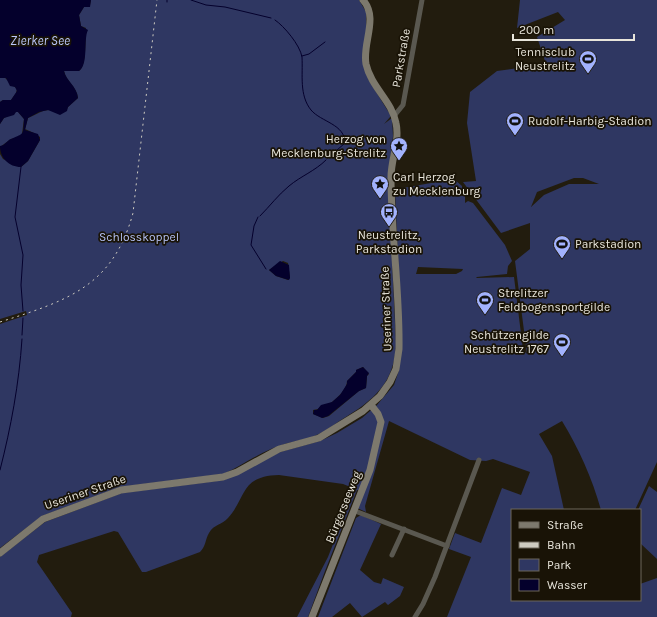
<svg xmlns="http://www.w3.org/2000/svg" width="657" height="617" font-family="Karla,sans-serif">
<rect width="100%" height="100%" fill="#221c0e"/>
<g fill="#2f3762" fill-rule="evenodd">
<path d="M91,0H359L366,12L368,79L391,116L384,124L392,118L393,136L388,178L396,343C395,383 374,400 341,420C332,426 323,433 312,437C299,441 284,443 271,449C254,456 240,467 223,474L120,487L42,516L0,548V324L27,315L26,311L0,319V154L3,159L21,167L28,161L40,140V137L34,133L25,129L28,118C36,115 41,110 50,110C56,110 60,113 66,111L68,107L78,98C77,87 66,81 64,71H79C87,66 85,38 86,28L81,26L79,15L84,7L90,5ZM283,261L288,263L290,278L288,280L276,276L269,270ZM363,367L369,374L367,376L366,388L359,391L329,416L323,418L313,414V410L318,409C322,403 327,406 332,402C338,397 347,389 347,381L356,372V370Z"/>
<path d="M520,0H657V462L635,510H601C592,478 579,449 562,421L539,434L552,456L564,510H512V600H640V584L657,578V617H447L471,557L449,549L455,533L481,543L502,488L521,495L530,472L493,459L486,461L470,460L389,421L365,506L366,512L355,507L361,491L357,490L325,571L308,617H297L328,557L354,491L353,488L343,484L279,475C240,476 247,497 228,518C222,525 214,524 209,533C205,540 206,546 200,552L146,572H142L118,532L114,531L39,555L37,562L72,613L71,617H0V557L45,522L122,493L224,480L280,452L320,441L337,433L362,418L377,405L394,385L399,370L402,343L395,191L397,189L454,179L462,186V191L461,192L420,191L419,195L465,196V203L468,201L473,203L505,245L512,261L508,266L507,274L477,277L476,278L514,277L523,350L527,354L515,261L530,249V223L501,233L463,182L476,181L467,123L470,92L497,71L540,65L548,70L537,37L565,20L558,12L517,28ZM574,178H583L599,184H569L544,195L531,207L537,192ZM418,267L463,269L462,271L456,274H416Z"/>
<polygon points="4,77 17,89 16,93 11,100 3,100 0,102 0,78"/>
<polygon points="16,112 18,112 24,119 22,134 19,137 11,139 0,147 0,124 4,118"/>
<polygon points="649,486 657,492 657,559 640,543 640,510 638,510"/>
<polygon points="361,515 381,524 360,570 374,582 381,584 383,578 404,587 400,596 388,605 385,602 362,617 350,603 332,617 318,617 356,518"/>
</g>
<g fill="#04002c">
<path d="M0,0H91L90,7H84L79,15L81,26L88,30C83,40 89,64 79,71H64C66,81 77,86 78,98L68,107L67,111L60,115L48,110L39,112L28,118L25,130L38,134L40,140L28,161L21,167C9,167 0,158 0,146C6,145 7,140 11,139C25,133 23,135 24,119L18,112H16L14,115L4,118L0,124V102L3,100H11L17,91L15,87L10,86L6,78H0Z"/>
<polygon points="280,261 289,265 290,278 289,280 276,276 269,270"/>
<polygon points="363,367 369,373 367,376 366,388 359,391 328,416 322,418 313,414 314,410 317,410 321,405 332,402 340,395 347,384 347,381 356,372 356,370"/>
</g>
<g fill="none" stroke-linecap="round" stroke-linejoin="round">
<g stroke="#04002c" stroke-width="1">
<polyline points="191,0 206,5 225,7 271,18"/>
<polyline points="167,2 167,0"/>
<path d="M275,20C284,26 300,45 302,57C303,75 299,95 311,110C321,122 345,124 345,143L328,158"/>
<polyline points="302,56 309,54 325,42"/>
<polyline points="21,167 15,217 23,255 21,285 23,311"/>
<path d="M260,216C270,206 278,195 289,186C301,176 315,171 326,160"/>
<polyline points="258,217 254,226 251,245 266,269"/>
<polyline points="22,335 23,318"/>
<path d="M0,470C11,427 19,384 22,339"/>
</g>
<g stroke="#5a5850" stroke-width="5">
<polyline points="394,116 403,105 422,0"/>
<polyline points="355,511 447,546"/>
<polyline points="392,555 404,529"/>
<polyline points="415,617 423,604 435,577 479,460"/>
</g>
<g stroke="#7d796d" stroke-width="7">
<path d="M0,553L43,519L121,490L223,477L237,472L279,449L319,438L363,411L380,396L390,382L396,369L399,349C400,292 391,234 391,177C391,159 400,141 396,123C392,101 371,87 366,64C362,43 379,18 363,0"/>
<polyline points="312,617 370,470 381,422 378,414 371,405"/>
</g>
<path stroke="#cecbc1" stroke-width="1" stroke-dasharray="2 4" stroke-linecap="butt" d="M0,322C66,301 113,287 133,213L157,0"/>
</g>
<defs>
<g id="stadium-pin" transform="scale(0.9)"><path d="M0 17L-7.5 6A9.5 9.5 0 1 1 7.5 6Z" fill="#a2b2fd" stroke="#191306"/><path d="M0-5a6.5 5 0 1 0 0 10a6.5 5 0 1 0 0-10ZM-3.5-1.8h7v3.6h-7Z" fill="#111"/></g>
<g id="sight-pin" transform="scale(0.9)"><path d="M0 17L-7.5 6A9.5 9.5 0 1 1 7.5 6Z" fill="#a2b2fd" stroke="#191306"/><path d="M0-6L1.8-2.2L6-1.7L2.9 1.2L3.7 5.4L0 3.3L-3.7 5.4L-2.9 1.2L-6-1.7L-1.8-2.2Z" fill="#111"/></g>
<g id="bus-pin" transform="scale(0.9)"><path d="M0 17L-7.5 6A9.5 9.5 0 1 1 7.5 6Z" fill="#a2b2fd" stroke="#191306"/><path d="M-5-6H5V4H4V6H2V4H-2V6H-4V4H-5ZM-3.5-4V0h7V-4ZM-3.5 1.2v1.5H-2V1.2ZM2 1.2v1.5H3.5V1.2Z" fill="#111"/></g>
</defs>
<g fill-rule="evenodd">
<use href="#stadium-pin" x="588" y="59"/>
<use href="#stadium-pin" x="515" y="121"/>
<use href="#sight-pin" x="399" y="146"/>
<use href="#sight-pin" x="380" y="184"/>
<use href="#bus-pin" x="389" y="212"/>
<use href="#stadium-pin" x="562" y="244"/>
<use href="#stadium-pin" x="485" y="300"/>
<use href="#stadium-pin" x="562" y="342"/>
</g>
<g text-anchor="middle" stroke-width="3.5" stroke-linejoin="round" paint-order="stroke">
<g font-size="12" fill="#e8e5db" stroke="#191306" text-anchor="start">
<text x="575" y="56" text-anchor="end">Tennisclub<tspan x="575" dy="14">Neustrelitz</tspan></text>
<text x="528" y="125">Rudolf-Harbig-Stadion</text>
<text x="386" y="143" text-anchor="end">Herzog von<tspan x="386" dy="14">Mecklenburg-Strelitz</tspan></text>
<text x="393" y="181">Carl Herzog<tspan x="393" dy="14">zu Mecklenburg</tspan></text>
<text x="389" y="239" text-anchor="middle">Neustrelitz,<tspan x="389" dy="14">Parkstadion</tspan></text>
<text x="575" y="248">Parkstadion</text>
<text x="498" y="297">Strelitzer<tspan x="498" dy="14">Feldbogensportgilde</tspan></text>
<text x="549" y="339" text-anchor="end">Schützengilde<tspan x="549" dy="14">Neustrelitz 1767</tspan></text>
</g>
<g font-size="12" fill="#e8e5db" stroke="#191306">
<text transform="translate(401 58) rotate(-80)" y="4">Parkstraße</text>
<text transform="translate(386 309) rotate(-92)" y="4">Useriner Straße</text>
<text transform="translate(85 492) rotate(-19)" y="4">Useriner Straße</text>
<text transform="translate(343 507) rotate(-68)" y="4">Bürgerseeweg</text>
</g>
<g font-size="12" fill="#b4c1f5" stroke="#191306">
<text x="139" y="241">Schlosskoppel</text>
</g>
<g font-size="13" font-style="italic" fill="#bac7fb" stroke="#191306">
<text x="40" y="45">Zierker See</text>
</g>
</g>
<rect x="511" y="509" width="130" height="92" fill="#191306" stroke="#6c675b"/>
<rect x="519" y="522" width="20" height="6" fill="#7d796d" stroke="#6c675b"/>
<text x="547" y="529" font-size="12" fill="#e8e5db">Straße</text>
<rect x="519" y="542" width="20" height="6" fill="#cecbc1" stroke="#6c675b"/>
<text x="547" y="549" font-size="12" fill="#e8e5db">Bahn</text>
<rect x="519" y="559" width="20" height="12" fill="#2f3762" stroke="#6c675b"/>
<text x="547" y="569" font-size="12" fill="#e8e5db">Park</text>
<rect x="519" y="579" width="20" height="12" fill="#04002c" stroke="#6c675b"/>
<text x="547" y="589" font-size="12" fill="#e8e5db">Wasser</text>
<path d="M513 34v6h121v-6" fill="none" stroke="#e8e5db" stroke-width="2"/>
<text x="519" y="34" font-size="12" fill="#e8e5db" stroke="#191306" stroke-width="3" paint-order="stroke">200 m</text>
</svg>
